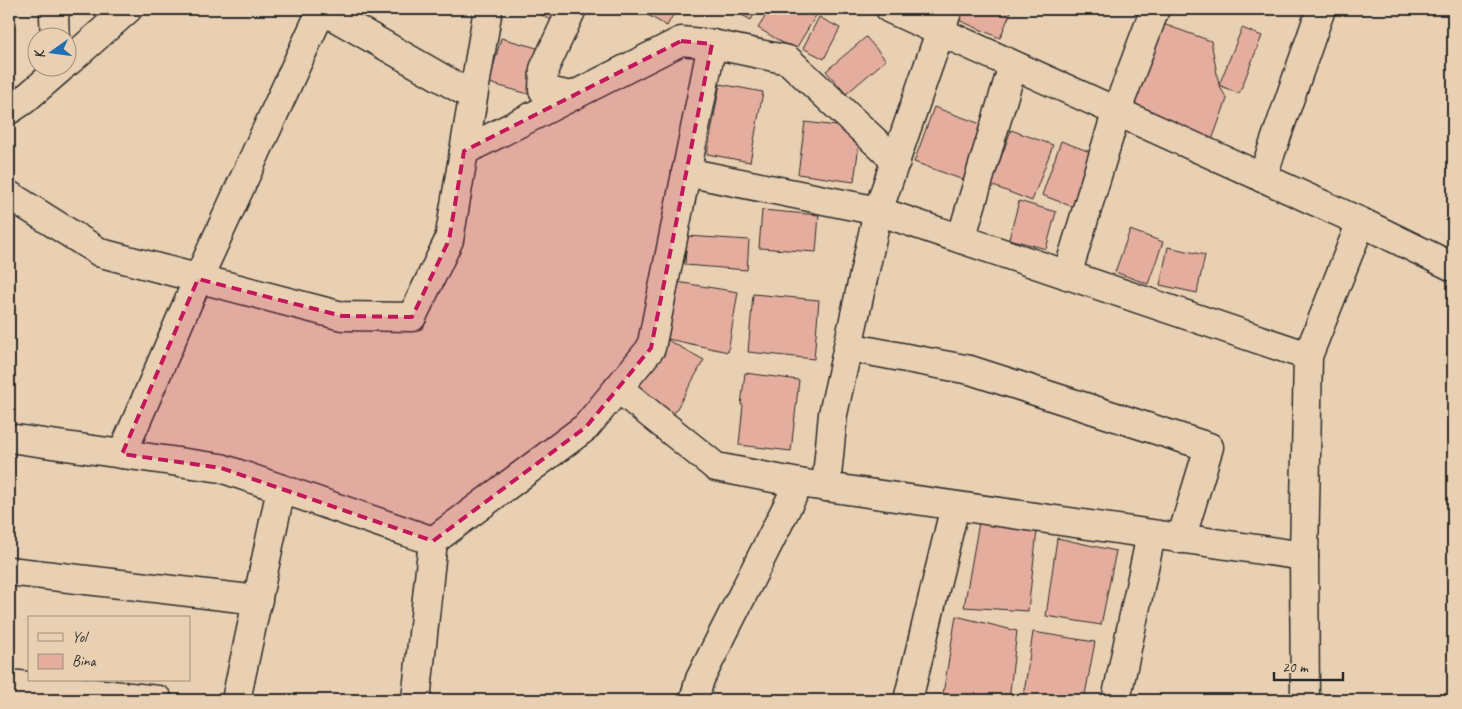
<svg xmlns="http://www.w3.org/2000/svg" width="1462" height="709" font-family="Caveat,sans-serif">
<rect width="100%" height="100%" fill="#ead0b2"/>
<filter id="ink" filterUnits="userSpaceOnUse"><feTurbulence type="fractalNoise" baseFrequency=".02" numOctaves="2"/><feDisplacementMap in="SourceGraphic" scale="10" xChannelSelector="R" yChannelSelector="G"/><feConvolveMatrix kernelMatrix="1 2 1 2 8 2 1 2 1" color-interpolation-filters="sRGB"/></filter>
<g filter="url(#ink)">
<g fill="#e5ad9d" stroke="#2b2b2b">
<polygon points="530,9 565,9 557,23"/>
<polygon points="637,9 676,9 667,26"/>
<polygon points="731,9 757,9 751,20"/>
<polygon points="770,9 820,9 795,50 758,28"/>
<polygon points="961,9 1012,9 1000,38 956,19"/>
<polygon points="819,17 840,28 824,59 803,48"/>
<polygon points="1163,24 1211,41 1219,85 1227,99 1212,140 1132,111"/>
<polygon points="1242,28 1262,36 1239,94 1219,85"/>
<polygon points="866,37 886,60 846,94 826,71"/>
<polygon points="501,38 544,50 532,95 489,83"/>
<polygon points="720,84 763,92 750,162 707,154"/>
<polygon points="934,107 989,127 969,182 914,162"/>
<polygon points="805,122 861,129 854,182 798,174"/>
<polygon points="1011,130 1053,145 1032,201 991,185"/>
<polygon points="1061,141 1101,156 1081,210 1042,195"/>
<polygon points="1019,201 1056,212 1046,249 1009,239"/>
<polygon points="762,210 819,215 816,252 759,248"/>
<polygon points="1130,230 1163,242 1148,284 1115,272"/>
<polygon points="687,236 749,240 747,270 685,265"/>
<polygon points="1168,247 1205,255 1197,293 1160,285"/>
<polygon points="677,282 738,292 728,352 668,339"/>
<polygon points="753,294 819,300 814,359 748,352"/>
<polygon points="662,337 704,360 671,419 630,396"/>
<polygon points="745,373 799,380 791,451 739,445 743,405 741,405"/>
<polygon points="979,522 1037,531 1028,611 964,607"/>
<polygon points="1057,538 1116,551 1101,625 1046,616"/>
<polygon points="956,616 1017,631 1009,700 942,700"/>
<polygon points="1033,632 1095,642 1084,700 1023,700"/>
</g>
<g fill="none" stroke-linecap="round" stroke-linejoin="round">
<g stroke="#2b2b2b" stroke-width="31">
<g id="minor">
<polyline points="321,9 473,96"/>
<polyline points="890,9 1361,222 1453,267"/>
<polyline points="55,38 54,17 56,9"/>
<polyline points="68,62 128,9"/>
<polyline points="571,96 543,90 544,69 572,9"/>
<polyline points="9,110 24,100 61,68"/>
<polyline points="464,151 681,41 712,44 788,60 896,161"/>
<polyline points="686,172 878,211 1308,356"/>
<polyline points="1262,178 1321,9"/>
<polyline points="9,195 101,253 342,316 412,317 449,240 488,9"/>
<polyline points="961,239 1013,65"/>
<polyline points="1067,275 1117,110 1155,9"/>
<polyline points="848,347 970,370 1209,447 1181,539"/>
<polyline points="618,388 716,467 799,483 1304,556"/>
<polyline points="9,438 221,468 433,541 586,427 651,348 712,44"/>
<polyline points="122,454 198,279 322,9"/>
<polyline points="826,487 833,414 878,211 948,9"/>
<polyline points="9,571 258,600"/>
<polyline points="9,684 158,700"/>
<polyline points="236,700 281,489"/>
<polyline points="416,700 433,541"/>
<polyline points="694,700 700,679 799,483"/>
<polyline points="908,700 955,506"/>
<polyline points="1116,700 1151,535"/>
<polyline points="1305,700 1304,556 1308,356 1361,222"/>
</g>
</g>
<use href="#minor" stroke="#ead0b2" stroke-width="28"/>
</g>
</g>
<path fill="#c2185b" fill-opacity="0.2" stroke="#c2185b" stroke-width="4" stroke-dasharray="10 6" stroke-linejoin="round" d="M681,41L712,44L651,348L586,427L433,541L221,468L122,454L198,279L342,316L412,317L449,240L464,151Z"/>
<rect width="1462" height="709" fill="none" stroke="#ead0b2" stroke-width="30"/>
<rect x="15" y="15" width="1432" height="679" fill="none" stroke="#2b2b2b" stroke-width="2" filter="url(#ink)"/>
<rect x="28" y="616" width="162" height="65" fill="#ead0b2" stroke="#9e8e7c"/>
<rect x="38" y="633" width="25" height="8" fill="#ead0b2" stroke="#9e8e7c"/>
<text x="72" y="642" font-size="15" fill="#2b2b2b">Yol</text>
<rect x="38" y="654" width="25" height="15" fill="#e5ad9d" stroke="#9e8e7c"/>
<text x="72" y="666" font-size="15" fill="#2b2b2b">Bina</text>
<g transform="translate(52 52) rotate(256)"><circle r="24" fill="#ead0b2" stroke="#9e8e7c"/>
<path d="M0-4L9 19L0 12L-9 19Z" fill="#1f6fb2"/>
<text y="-8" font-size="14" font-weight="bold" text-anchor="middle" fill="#2b2b2b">K</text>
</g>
<path d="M1274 672v8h69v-8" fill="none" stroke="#2b2b2b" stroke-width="2.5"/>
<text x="1282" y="672" font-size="15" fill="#2b2b2b" stroke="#ead0b2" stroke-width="4" paint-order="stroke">20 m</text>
</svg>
